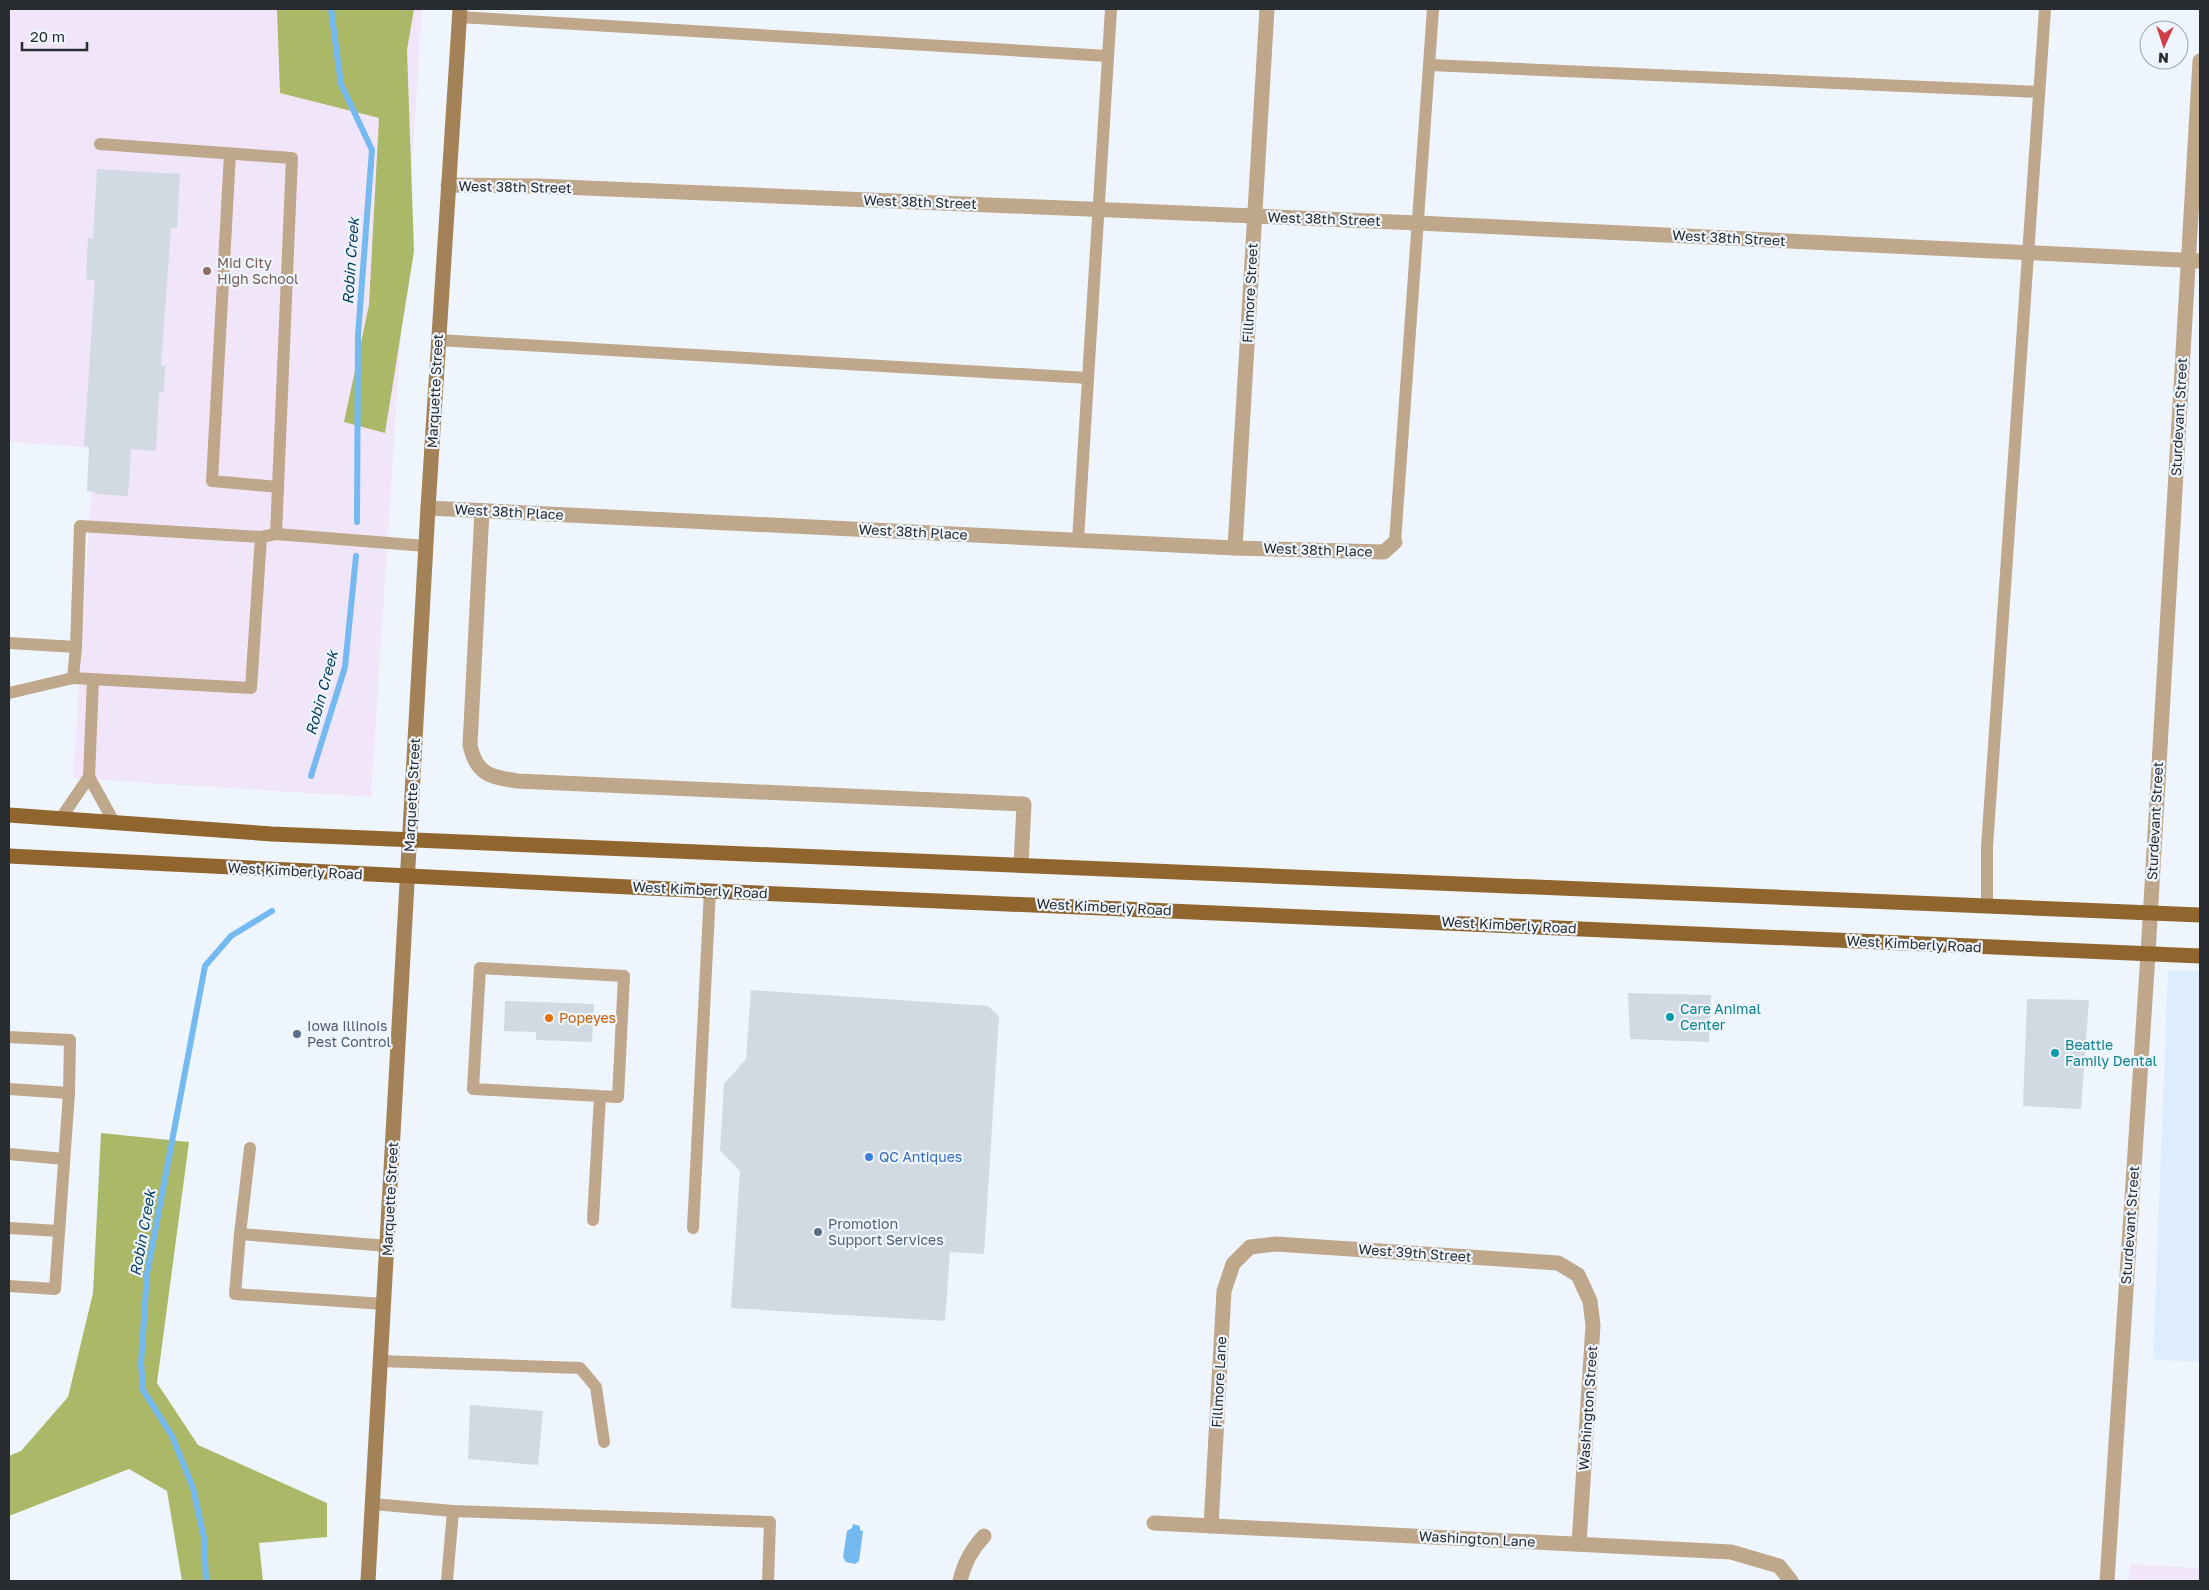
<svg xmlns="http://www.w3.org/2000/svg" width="2209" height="1590" font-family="'Golos Text',sans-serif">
<rect width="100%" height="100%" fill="#eef5fd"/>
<polygon fill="#deedfd" points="2168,970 2200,971 2200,1362 2153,1359"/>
<g fill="#f1e5fa">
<polygon points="9,9 422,9 371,797 73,778 94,448 9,442"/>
<polygon points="2130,1564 2200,1568 2200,1581 2129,1581"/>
</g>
<g fill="#aab868">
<polygon points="277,9 414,9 407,50 414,251 385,433 344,422 369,305 379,118 280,93"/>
<polygon points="101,1133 189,1142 157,1383 198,1445 327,1503 327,1537 259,1543 263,1581 182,1581 167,1491 129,1469 9,1516 9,1456 21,1451 68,1397 93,1293"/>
</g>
<polygon fill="#74b9f0" points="853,1524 860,1526 860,1530 863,1531 859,1561 855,1564 846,1562 843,1557 847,1531 852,1528"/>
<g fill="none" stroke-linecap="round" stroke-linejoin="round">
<g stroke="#74b9f0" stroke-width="6">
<polyline points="331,9 341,84 372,150 358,335 357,522"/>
<polyline points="311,776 345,667 356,556"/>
<polyline points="206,1581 204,1538 193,1488 172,1436 143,1390 141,1363 147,1274 205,966 231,936 272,911"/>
</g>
</g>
<g fill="#d1d9e3">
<polygon points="97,169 180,174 177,228 171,228 161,366 165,366 164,392 159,391 156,451 131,449 128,496 96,494 96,492 87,491 89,447 84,446 95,280 86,279 88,238 93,239"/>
<polygon points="751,990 988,1006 999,1016 984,1254 950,1252 945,1321 731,1308 740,1171 720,1150 724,1084 746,1059"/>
<polygon points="1628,993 1711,995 1709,1042 1630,1039"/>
<polygon points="2027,999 2089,1000 2081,1109 2023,1106"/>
<polygon points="505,1001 594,1004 592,1042 536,1040 536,1032 504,1031"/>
<polygon points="470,1405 543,1411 538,1465 468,1459"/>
</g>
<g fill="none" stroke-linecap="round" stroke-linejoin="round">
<g stroke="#bfa78b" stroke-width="12">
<polyline points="459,17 1108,56"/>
<polyline points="1430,65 2039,92"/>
<polyline points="100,144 292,158 276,534"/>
<polyline points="230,154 212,481 278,487"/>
<polyline points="438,340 1088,378"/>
<polyline points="1078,540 1111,9"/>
<polyline points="1395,542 1433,9"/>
<polyline points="9,643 76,647 73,678 251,688 261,537 276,534 426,546"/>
<polyline points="76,647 80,526 261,537"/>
<polyline points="9,693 73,678"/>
<polyline points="89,777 93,680"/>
<polyline points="61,818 89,777 114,822"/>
<polyline points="1987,905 1987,847 2045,9"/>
<polyline points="9,1037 70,1040 69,1093 55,1289 9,1286"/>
<polyline points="9,1089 69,1093"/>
<polyline points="9,1154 64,1159"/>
<polyline points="593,1220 600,1096 473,1089 480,968 624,976 618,1097 600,1096"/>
<polyline points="9,1228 59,1231"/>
<polyline points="693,1228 710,891"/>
<polyline points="240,1234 250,1148"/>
<polyline points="384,1304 235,1294 240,1234 388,1246"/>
<polyline points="381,1361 580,1368 596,1387 604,1442"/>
<polyline points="373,1504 453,1511 770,1522 768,1581"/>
<polyline points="447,1581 453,1511"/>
</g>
<g stroke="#bfa78b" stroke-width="15">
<polyline points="448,185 538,186 1418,223 2200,261"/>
<polyline points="428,508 1235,548 1384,552 1395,542"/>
<path d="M482,511L470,745C476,774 490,777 517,781L1024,804L1021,865"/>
<polyline points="1235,548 1267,9"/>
<polyline points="1154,1523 1731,1552 1779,1566 1791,1581"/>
<polyline points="1211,1526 1224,1291 1233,1264 1250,1247 1276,1244 1558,1263 1578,1275 1590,1301 1593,1325 1579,1544"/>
<path d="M960,1581C964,1563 971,1550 984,1536"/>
<polyline points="2107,1581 2148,954 2200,61"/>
</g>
<polyline stroke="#a48257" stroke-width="15" points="368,1581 428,508 460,9"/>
<g stroke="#90662e" stroke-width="15">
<polyline points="9,815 272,834 2200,915"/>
<polyline points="9,856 710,891 2200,956"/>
</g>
</g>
<circle fill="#8d6e63" stroke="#eef5fd" stroke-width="2" cx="207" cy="271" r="5"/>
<g fill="#0f9aa8" stroke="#eef5fd" stroke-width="2">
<circle cx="1670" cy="1017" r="5"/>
<circle cx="2055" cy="1053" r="5"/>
</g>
<circle fill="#e8710a" stroke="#eef5fd" stroke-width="2" cx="549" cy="1018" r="5"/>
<g fill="#5c6f8a" stroke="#eef5fd" stroke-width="2">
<circle cx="297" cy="1034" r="5"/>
<circle cx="818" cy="1232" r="5"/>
</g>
<circle fill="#3f7fe0" stroke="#eef5fd" stroke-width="2" cx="869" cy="1157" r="5"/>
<g text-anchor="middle" stroke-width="4.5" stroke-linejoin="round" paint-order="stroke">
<g font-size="14" fill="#282b2f" stroke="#eef5fd">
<text transform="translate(515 187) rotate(1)" y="5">West 38th Street</text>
<text transform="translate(920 202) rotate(2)" y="5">West 38th Street</text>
<text transform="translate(1324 219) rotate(2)" y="5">West 38th Street</text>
<text transform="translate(1729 238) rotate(3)" y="5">West 38th Street</text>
<text transform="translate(1250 293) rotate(-87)" y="5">Fillmore Street</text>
<text transform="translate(435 391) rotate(-87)" y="5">Marquette Street</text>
<text transform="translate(2179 417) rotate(-87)" y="5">Sturdevant Street</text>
<text transform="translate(509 512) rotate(3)" y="5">West 38th Place</text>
<text transform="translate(913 532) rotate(3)" y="5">West 38th Place</text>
<text transform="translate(1318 550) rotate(2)" y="5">West 38th Place</text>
<text transform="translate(412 795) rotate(-87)" y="5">Marquette Street</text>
<text transform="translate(2155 821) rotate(-87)" y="5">Sturdevant Street</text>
<text transform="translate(295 871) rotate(3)" y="5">West Kimberly Road</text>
<text transform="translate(700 890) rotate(3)" y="5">West Kimberly Road</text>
<text transform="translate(1104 907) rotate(3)" y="5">West Kimberly Road</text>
<text transform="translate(1509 925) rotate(3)" y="5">West Kimberly Road</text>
<text transform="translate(1914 944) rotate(3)" y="5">West Kimberly Road</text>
<text transform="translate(390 1199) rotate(-87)" y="5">Marquette Street</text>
<text transform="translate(2130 1225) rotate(-86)" y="5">Sturdevant Street</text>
<text transform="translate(1415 1253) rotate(4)" y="5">West 39th Street</text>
<text transform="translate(1219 1382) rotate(-87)" y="5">Fillmore Lane</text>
<text transform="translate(1588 1408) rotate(-86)" y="5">Washington Street</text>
<text transform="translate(1477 1539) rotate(3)" y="5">Washington Lane</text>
</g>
<g font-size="14" fill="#785e54" stroke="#eef5fd" text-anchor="start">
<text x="217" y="268">Mid City<tspan x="217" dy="16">High School</tspan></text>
</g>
<g font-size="14" fill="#0d838f" stroke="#eef5fd" text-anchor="start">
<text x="1680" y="1014">Care Animal<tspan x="1680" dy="16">Center</tspan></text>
<text x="2065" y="1050">Beattie<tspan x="2065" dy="16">Family Dental</tspan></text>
</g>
<g font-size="14" fill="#c56008" stroke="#eef5fd" text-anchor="start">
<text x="559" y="1023">Popeyes</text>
</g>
<g font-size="14" fill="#4e5e75" stroke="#eef5fd" text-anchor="start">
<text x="307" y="1031">Iowa Illinois<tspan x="307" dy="16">Pest Control</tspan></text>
<text x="828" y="1229">Promotion<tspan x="828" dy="16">Support Services</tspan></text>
</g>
<g font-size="14" fill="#366cbe" stroke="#eef5fd" text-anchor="start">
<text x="879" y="1162">QC Antiques</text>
</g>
<g font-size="15" font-style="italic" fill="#033b5f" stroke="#eef5fd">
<text transform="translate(351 261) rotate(-86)" y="5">Robin Creek</text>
<text transform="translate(322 693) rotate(-75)" y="5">Robin Creek</text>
<text transform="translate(143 1233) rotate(-80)" y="5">Robin Creek</text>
</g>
</g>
<rect width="2209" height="1590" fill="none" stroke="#282b2f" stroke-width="20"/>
<g transform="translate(2164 45) rotate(183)"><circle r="24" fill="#eef5fd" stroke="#9fa4ab"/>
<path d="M0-4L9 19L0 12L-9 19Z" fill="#ce3e49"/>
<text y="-8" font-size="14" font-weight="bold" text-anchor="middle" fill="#282b2f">N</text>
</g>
<path d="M22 42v8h65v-8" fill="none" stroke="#282b2f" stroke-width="2.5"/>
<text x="30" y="42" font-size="15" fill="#282b2f" stroke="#eef5fd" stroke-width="4" paint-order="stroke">20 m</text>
</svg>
